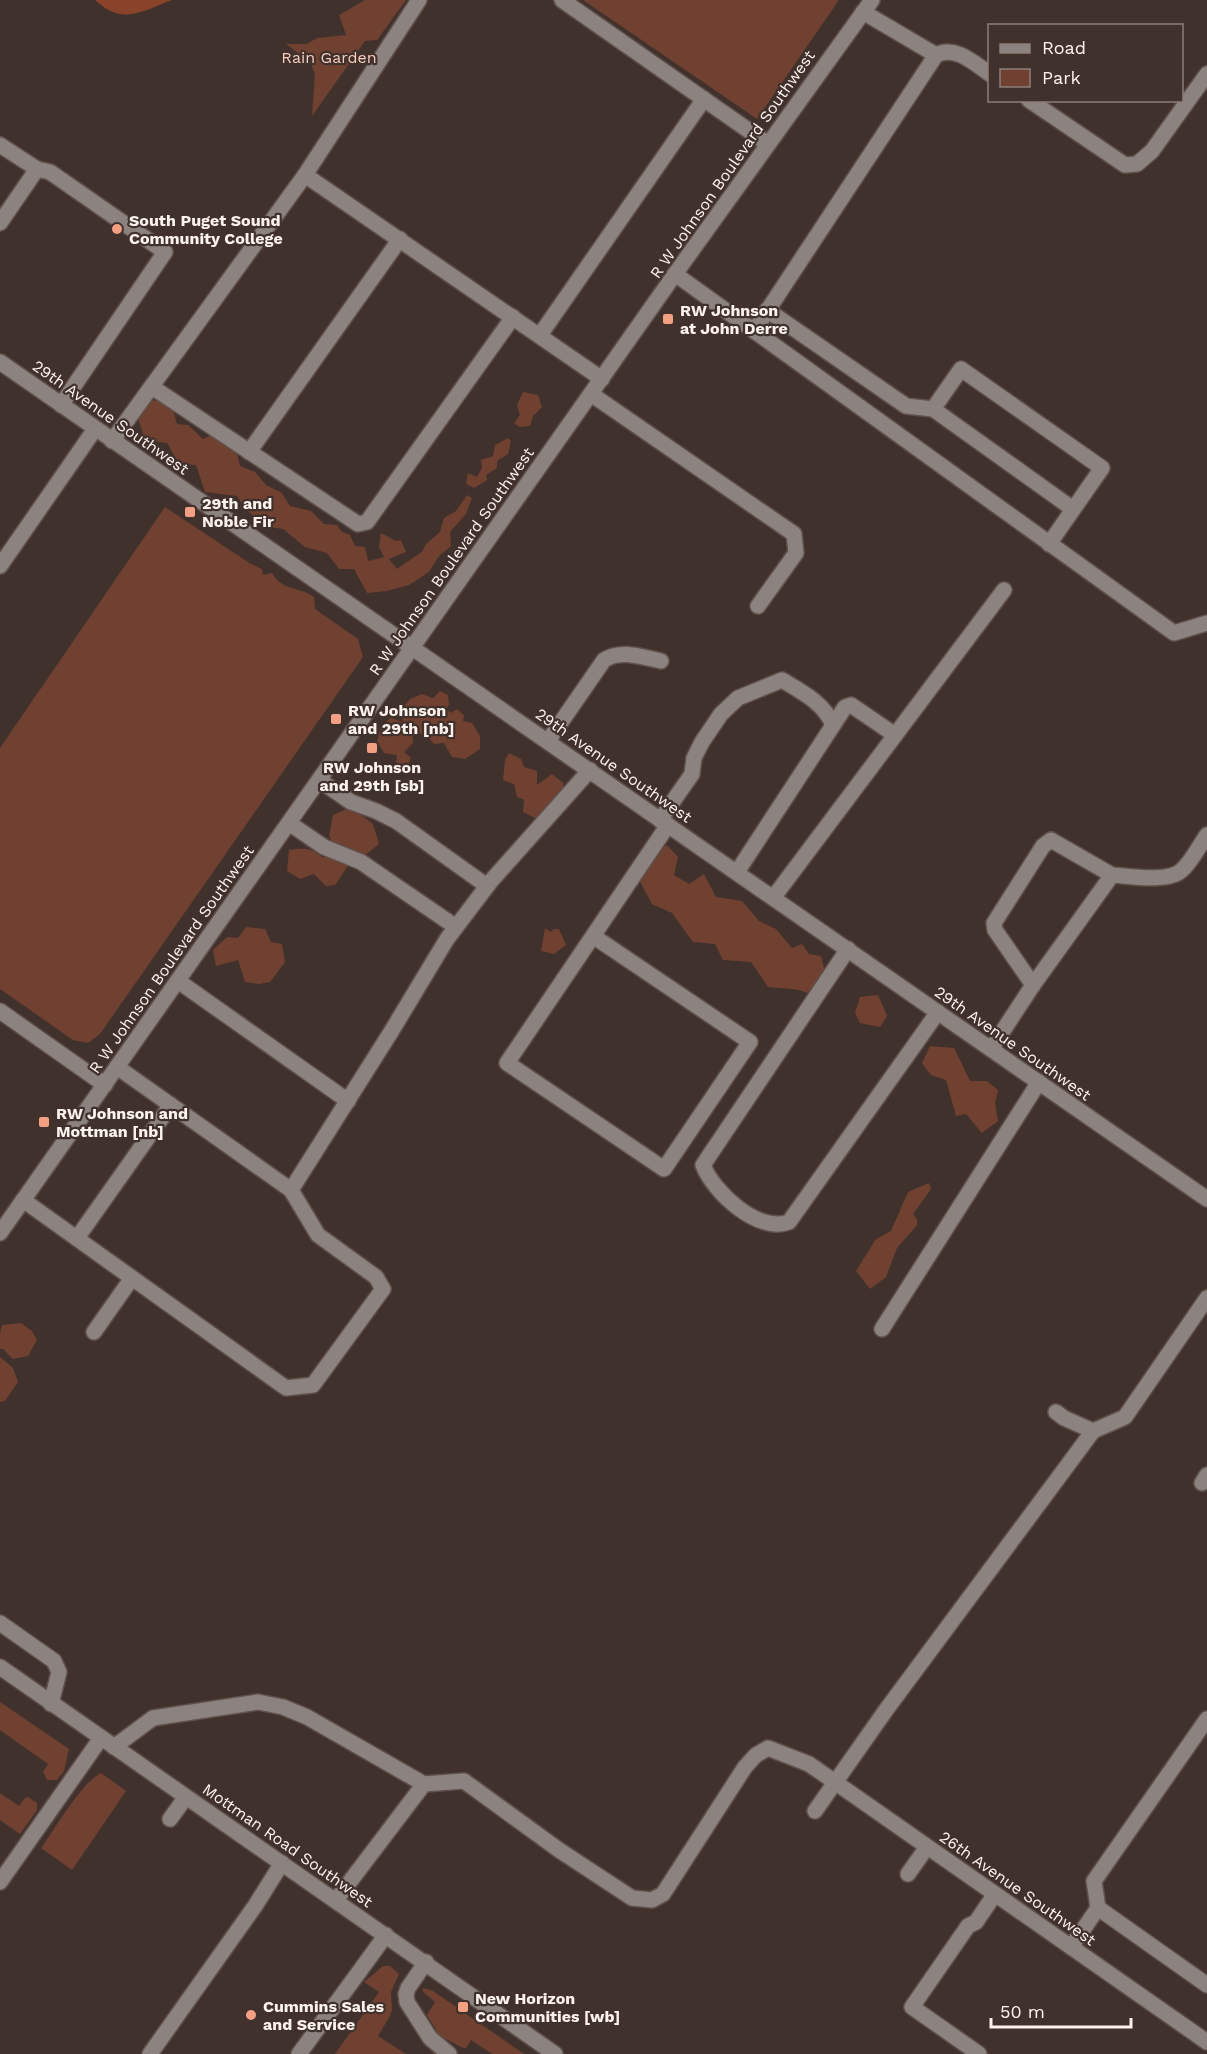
<svg xmlns="http://www.w3.org/2000/svg" width="1207" height="2054" font-family="'Work Sans',sans-serif">
<rect width="100%" height="100%" fill="#41312c"/>
<g fill="#704131">
<polygon points="365,0 406,0 377,40 365,41 312,116 315,74 310,62 286,44 307,44 317,38 346,35 339,15"/>
<polygon points="583,0 839,0 757,119"/>
<polygon points="523,392 538,395 542,407 533,416 530,426 519,427 514,423 520,415 517,405"/>
<polygon points="144,399 171,403 177,424 188,425 203,439 215,433 234,440 240,466 255,472 266,485 282,493 290,506 311,511 324,524 337,525 342,532 350,535 355,546 365,547 368,561 384,557 379,547 381,533 396,541 401,540 406,552 389,559 397,569 423,551 425,545 440,532 444,518 456,511 467,495 472,498 466,514 450,532 451,546 439,556 429,572 409,585 387,591 367,593 354,569 339,569 327,553 305,547 283,529 269,527 246,510 237,496 205,492 196,465 179,464 167,443 145,440 138,418"/>
<polygon points="508,438 511,441 508,454 497,461 497,468 486,475 487,480 474,488 466,484 468,473 477,477 482,468 481,460 493,456 495,445"/>
<path d="M165,507L251,564L262,569L263,575L272,573C283,592 299,586 314,597L315,609L358,639L363,657L100,1034L88,1043L73,1040L0,989V748Z"/>
<polygon points="440,691 448,695 449,705 446,709 451,713 457,709 464,715 463,721 472,723 480,736 480,749 465,759 452,757 444,743 434,744 427,736 412,731 413,743 404,752 411,758 406,768 396,766 397,755 384,753 377,741 382,725 391,718 403,722 402,709 410,699 422,694 433,698"/>
<polygon points="509,753 521,759 524,767 537,771 537,785 552,774 563,783 563,793 549,813 541,812 535,818 523,812 524,800 517,797 514,784 503,780 505,760"/>
<path d="M351,807L373,824L379,844L364,856L347,850V867L335,885L326,886L314,874L300,879L287,871L289,850C305,848 311,847 323,858L332,852L337,853L329,836L333,815Z"/>
<path d="M667,845L678,857L674,875L689,884L704,874L716,897L742,901L759,921L776,929L792,948L802,944L809,954L821,956L827,980L807,993C793,987 782,989 768,987L751,962L723,960L715,944L693,942L672,913L652,904L638,878L644,859Z"/>
<polygon points="246,927 265,929 271,942 282,944 285,962 270,982 259,984 245,982 238,960 216,966 213,950 227,937 238,938"/>
<polygon points="545,928 551,932 554,929 559,929 566,945 554,954 541,951"/>
<polygon points="878,995 887,1016 880,1027 860,1023 855,1013 860,997"/>
<polygon points="930,1046 954,1048 970,1081 987,1081 998,1090 995,1103 998,1121 982,1133 966,1114 956,1116 946,1080 931,1075 922,1063"/>
<polygon points="929,1183 931,1189 913,1214 917,1219 917,1225 897,1248 886,1277 870,1289 856,1271 876,1239 891,1231 908,1192"/>
<polygon points="21,1323 32,1331 37,1340 28,1356 13,1359 3,1349 0,1349 0,1333 2,1325"/>
<polygon points="0,1357 13,1368 18,1382 5,1401 0,1402"/>
<polygon points="0,1702 69,1749 64,1771 57,1780 47,1780 43,1772 48,1764 0,1730"/>
<path d="M101,1773L126,1791L72,1870L41,1848C55,1829 81,1783 101,1773Z"/>
<polygon points="0,1793 19,1806 25,1798 28,1797 37,1803 37,1810 20,1834 0,1820"/>
<polygon points="383,1966 390,1966 399,1974 391,1992 392,2010 390,2016 378,2036 406,2054 335,2054 379,1992 364,1982"/>
<polygon points="423,1988 433,1991 524,2054 492,2054 471,2040 466,2048 463,2048 444,2038 447,2041 434,2054 423,2043 436,2029 427,2015 435,2002 423,1992"/>
</g>
<path fill="#89432b" d="M95,0H172C142,11 123,26 95,0Z"/>
<g fill="none" stroke-linecap="round" stroke-linejoin="round">
<g stroke="#5f504b" stroke-width="18">
<g id="minor">
<polyline points="562,0 768,144"/>
<polyline points="863,12 936,55"/>
<polyline points="1029,100 1125,165 1137,164 1152,151 1207,74"/>
<polyline points="0,145 37,169"/>
<polyline points="305,175 602,379"/>
<polyline points="0,223 37,169 50,172 165,252 61,405"/>
<polyline points="675,274 1174,633 1207,623"/>
<polyline points="767,310 906,406 933,409 961,369 1102,468 1049,544"/>
<path d="M754,331L936,55C955,45 974,63 990,74"/>
<polyline points="540,335 704,99"/>
<polyline points="0,362 1207,1199"/>
<polyline points="152,387 358,524 367,522 513,317"/>
<polyline points="591,394 794,534 796,553 758,606"/>
<polyline points="933,409 1073,509"/>
<polyline points="112,441 305,175 419,0"/>
<polyline points="249,452 400,239"/>
<polyline points="0,566 95,429"/>
<path d="M548,741L604,660C621,649 642,657 661,661"/>
<polyline points="319,780 351,802 376,811 396,821 487,886"/>
<path d="M660,820L692,774L694,758L702,742L721,714L738,698L782,680C802,692 824,703 833,725"/>
<polyline points="289,823 324,847 361,862 456,927"/>
<polyline points="737,872 845,707 851,705 895,735"/>
<polyline points="773,898 1004,590"/>
<polyline points="593,936 750,1042 664,1169 507,1063 668,825"/>
<path d="M848,949L703,1165C713,1192 759,1234 789,1222L938,1012"/>
<polyline points="178,981 348,1101"/>
<polyline points="1033,985 995,930 994,923 1043,846 1051,840 1112,875"/>
<polyline points="0,1011 105,1085"/>
<path d="M991,1049L1033,985L1112,875C1129,876 1169,883 1182,870C1192,861 1199,846 1207,835"/>
<polyline points="291,1190 391,1032 447,939 491,881 590,770"/>
<polyline points="23,1200 286,1388 313,1385 383,1289 376,1277 318,1235 291,1190 117,1067"/>
<polyline points="0,1233 675,274 872,0"/>
<polyline points="77,1238 171,1105"/>
<polyline points="882,1329 1039,1082"/>
<polyline points="94,1332 132,1278"/>
<polyline points="1056,1412 1064,1418 1093,1431 1125,1417 1207,1298"/>
<polyline points="1202,1483 1207,1475"/>
<polyline points="0,1623 54,1661 59,1672 51,1704"/>
<polyline points="0,1667 555,2054"/>
<polyline points="114,1747 153,1718 258,1702 283,1707 307,1717 424,1784 336,1900"/>
<polyline points="424,1784 464,1781 559,1850 632,1898 652,1900 663,1894 745,1767 756,1755 768,1748 809,1764 1207,2042"/>
<polyline points="815,1811 886,1710 1093,1431"/>
<polyline points="170,1819 186,1797"/>
<polyline points="908,1874 927,1847"/>
<polyline points="0,1882 101,1738"/>
<polyline points="1098,1908 1094,1881 1207,1719"/>
<polyline points="1071,1947 1098,1908 1207,1985"/>
<polyline points="426,1962 408,1988 406,1994 407,2002 430,2038 449,2054"/>
<polyline points="150,2054 255,1906 282,1863"/>
<polyline points="299,2054 386,1935"/>
<polyline points="979,2054 912,2007 968,1926 976,1922 995,1894"/>
</g>
</g>
<use href="#minor" stroke="#8c8380" stroke-width="15"/>
</g>
<g fill="#f39f83" stroke="#41312c" stroke-width="2">
<circle cx="117" cy="229" r="6"/>
<rect x="662" y="313" width="12" height="12" rx="3"/>
<rect x="184" y="506" width="12" height="12" rx="3"/>
<rect x="330" y="713" width="12" height="12" rx="3"/>
<rect x="366" y="742" width="12" height="12" rx="3"/>
<rect x="38" y="1116" width="12" height="12" rx="3"/>
<rect x="457" y="2001" width="12" height="12" rx="3"/>
<circle cx="251" cy="2015" r="6"/>
</g>
<g text-anchor="middle" stroke-width="4.5" stroke-linejoin="round" paint-order="stroke">
<g font-size="16" fill="#f8ccbe" stroke="#41312c">
<text x="329" y="63">Rain Garden</text>
</g>
<g font-size="16" fill="#fcf2ee" stroke="#41312c">
<text transform="translate(732 164) rotate(-55)" y="6">R W Johnson Boulevard Southwest</text>
<text transform="translate(111 417) rotate(35)" y="6">29th Avenue Southwest</text>
<text transform="translate(451 561) rotate(-55)" y="6">R W Johnson Boulevard Southwest</text>
<text transform="translate(614 765) rotate(35)" y="6">29th Avenue Southwest</text>
<text transform="translate(171 959) rotate(-55)" y="6">R W Johnson Boulevard Southwest</text>
<text transform="translate(1013 1043) rotate(35)" y="6">29th Avenue Southwest</text>
<text transform="translate(288 1845) rotate(35)" y="6">Mottman Road Southwest</text>
<text transform="translate(1018 1888) rotate(35)" y="6">26th Avenue Southwest</text>
</g>
<g font-size="16" font-weight="bold" fill="#fcf2ee" stroke="#41312c" text-anchor="start">
<text x="129" y="226">South Puget Sound<tspan x="129" dy="18">Community College</tspan></text>
<text x="680" y="316">RW Johnson<tspan x="680" dy="18">at John Derre</tspan></text>
<text x="202" y="509">29th and<tspan x="202" dy="18">Noble Fir</tspan></text>
<text x="348" y="716">RW Johnson<tspan x="348" dy="18">and 29th [nb]</tspan></text>
<text x="372" y="773" text-anchor="middle">RW Johnson<tspan x="372" dy="18">and 29th [sb]</tspan></text>
<text x="56" y="1119">RW Johnson and<tspan x="56" dy="18">Mottman [nb]</tspan></text>
<text x="475" y="2004">New Horizon<tspan x="475" dy="18">Communities [wb]</tspan></text>
<text x="263" y="2012">Cummins Sales<tspan x="263" dy="18">and Service</tspan></text>
</g>
</g>
<rect x="988" y="24" width="195" height="78" fill="#41312c" stroke="#8c7e7a" stroke-width="1.5"/>
<rect x="1000" y="44" width="30" height="9" fill="#8c8380" stroke="#8c7e7a" stroke-width="1.5"/>
<text x="1042" y="54" font-size="18" fill="#fcf2ee">Road</text>
<rect x="1000" y="69" width="30" height="18" fill="#704131" stroke="#8c7e7a" stroke-width="1.5"/>
<text x="1042" y="84" font-size="18" fill="#fcf2ee">Park</text>
<path d="M991 2018v9h140v-9" fill="none" stroke="#fcf2ee" stroke-width="3"/>
<text x="1000" y="2018" font-size="18" fill="#fcf2ee" stroke="#41312c" stroke-width="4.5" paint-order="stroke">50 m</text>
</svg>
